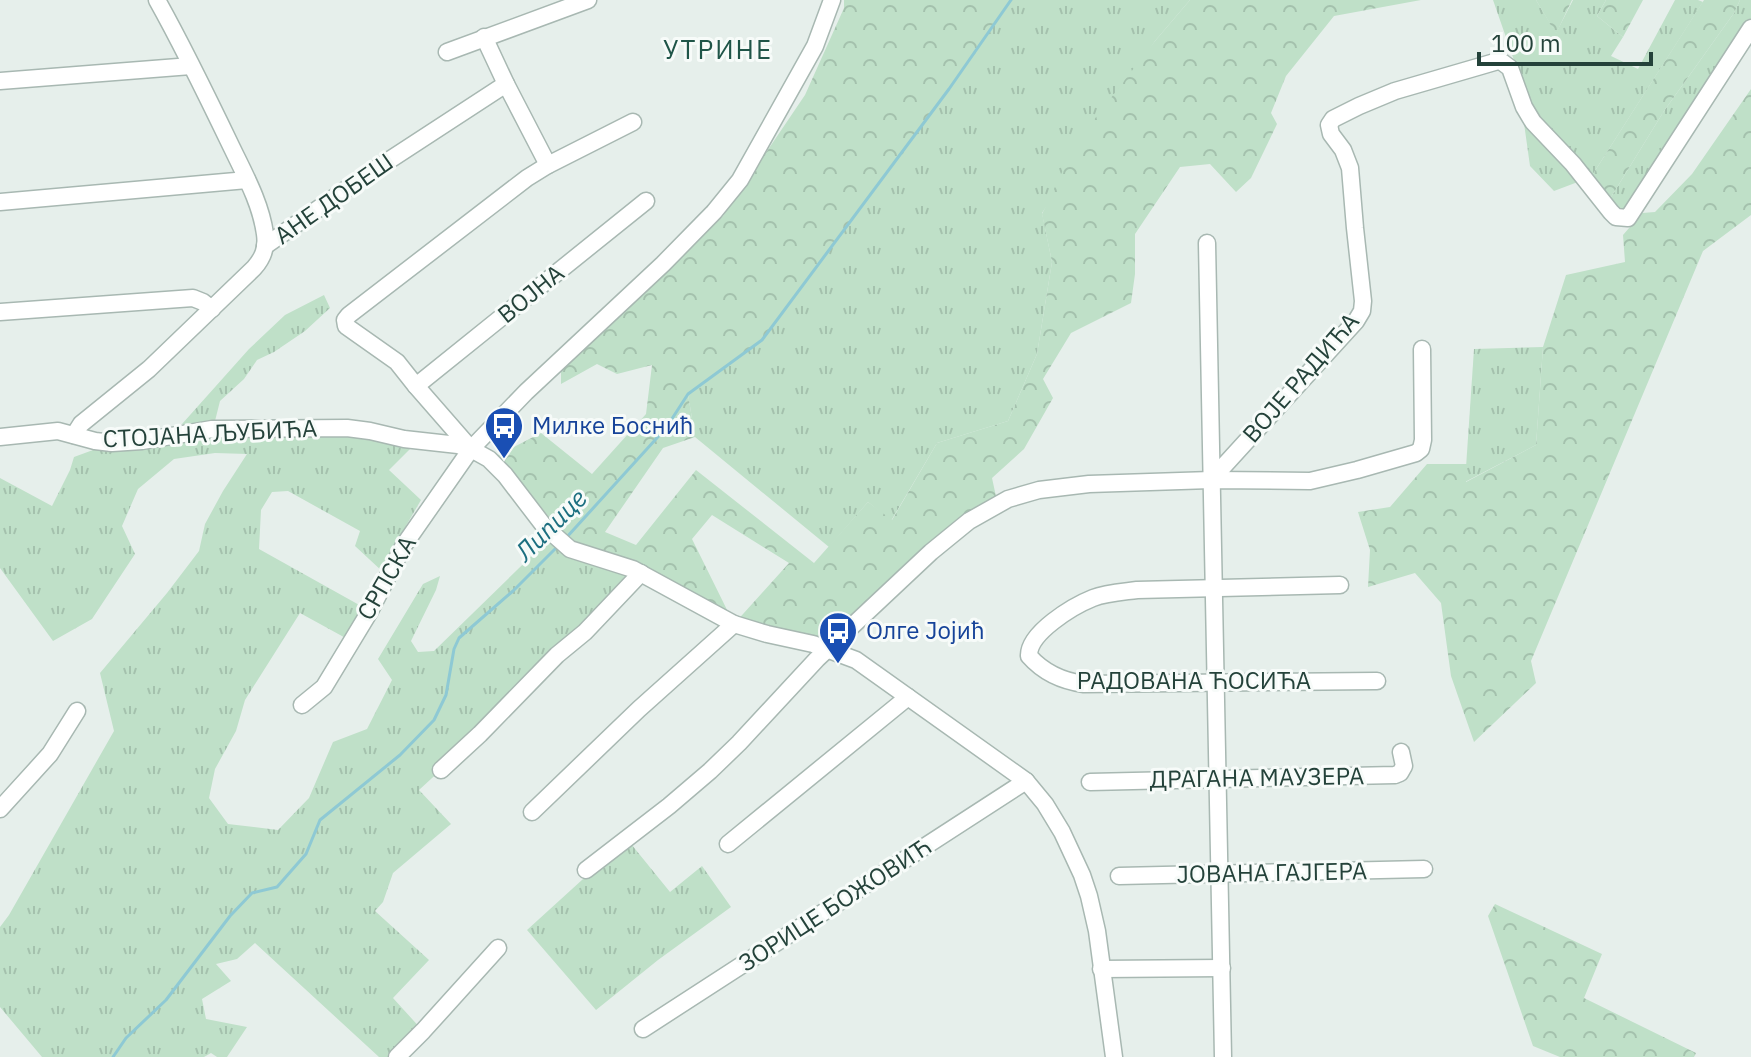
<svg xmlns="http://www.w3.org/2000/svg" width="1751" height="1057" font-family="'IBM Plex Sans',sans-serif">
<defs>
<pattern id="grass-tufts" width="24" height="20" patternUnits="userSpaceOnUse" patternTransform="scale(2)"><rect width="24" height="20" fill="#bfe0c8"/><path d="M3 7l-1-3M5 7V3M7 7l1-3M15 17l-1-3M17 17v-4M19 17l1-3" fill="none" stroke="#a4c1ad"/></pattern>
<pattern id="forest-crowns" width="20" height="18" patternUnits="userSpaceOnUse" patternTransform="scale(2)"><rect width="20" height="18" fill="#bfe0c8"/><path d="M2 6a3 3 0 1 1 6 0M12 15a3 3 0 1 1 6 0" fill="none" stroke="#a4c1ad"/></pattern>
</defs>
<rect width="100%" height="100%" fill="#e6efeb"/>
<g fill="url(#grass-tufts)">
<polygon points="1011,0 1190,0 1155,41 1042,213 1052,262 1037,354 1008,421 937,443 891,521 868,502 829,547 695,437 688,394 762,340 949,89"/>
<polygon points="1493,0 1536,0 1556,33 1573,0 1606,0 1597,16 1623,37 1611,56 1638,69 1675,0 1698,0 1703,2 1591,177 1554,191 1530,166 1516,66"/>
<polygon points="1740,0 1751,0 1751,36 1628,213 1616,215 1608,202 1664,111 1734,13"/>
<polygon points="324,295 330,308 305,331 274,352 257,360 244,379 220,401 213,429 280,428 418,441 389,470 421,500 396,543 383,572 355,546 360,531 288,491 272,492 261,510 259,549 370,611 351,641 300,613 245,700 236,731 215,769 209,798 228,824 278,830 309,798 333,742 367,729 392,680 378,659 423,584 440,576 436,590 411,641 418,652 434,651 553,535 641,573 480,734 419,790 451,824 393,873 383,902 375,911 429,960 393,998 423,1031 397,1057 379,1057 255,943 237,959 216,964 231,981 202,999 206,1019 247,1027 227,1057 217,1057 211,1053 204,1057 42,1057 0,1007 0,927 9,915 114,731 100,673 167,593 199,551 205,524 223,491 247,454 215,453 174,459 138,489 122,526 135,554 92,619 53,641 0,568 0,478 52,506 70,470 74,457 112,443 193,432 182,424 249,349 285,315"/>
<polygon points="1543,347 1536,445 1465,482 1474,349"/>
<polygon points="627,839 670,892 702,866 731,907 658,960 596,1010 527,930"/>
</g>
<g fill="url(#forest-crowns)" fill-rule="evenodd">
<path d="M844,0H1011L949,89L762,340L688,394L695,437L663,448L605,532L636,545L696,470L814,563L868,502L892,520L937,443L1008,421L1037,354L1052,262L1042,214L1076,143L1155,41L1190,0H1421L1334,16L1286,76L1271,113L1277,124L1251,178L1236,192L1210,164L1180,167L1135,234V274L1131,303L1071,333L1043,379L1053,398L1024,449L992,478L997,501L947,538L828,649L767,634L734,624L633,569L577,543L558,528L498,455L541,433L592,474L646,414L652,365L617,374L597,364L561,384V366L636,301L723,216L805,95L844,8ZM712,515L789,563L734,624L692,539Z"/>
<polygon points="1536,0 1572,0 1556,34"/>
<polygon points="1606,0 1643,0 1623,37 1597,16"/>
<polygon points="1704,0 1740,0 1734,13 1664,111 1608,202 1591,177"/>
<polygon points="1751,89 1751,215 1703,251 1531,661 1536,683 1474,742 1451,676 1441,603 1415,573 1368,587 1370,550 1358,512 1390,507 1427,464 1467,464 1466,482 1536,445 1543,347 1566,275 1625,262 1623,235 1642,213 1655,212 1692,174"/>
<polygon points="1495,904 1602,954 1584,998 1696,1053 1694,1057 1560,1057 1533,1046 1488,916"/>
</g>
<g fill="none" stroke-linecap="round" stroke-linejoin="round">
<g stroke="#8ec9d4" stroke-width="3">
<polyline points="566,538 666,428 688,394 762,340 949,89 1011,0"/>
<polyline points="113,1057 126,1038 166,1000 230,916 252,893 277,887 306,854 320,820 400,755 434,720 446,695 454,649 459,638 513,591 558,546"/>
</g>
<g stroke="#a8b8b2" stroke-width="19">
<g id="minor">
<polyline points="484,37 506,84 548,165"/>
<polyline points="447,52 588,0"/>
<polyline points="0,81 191,66"/>
<polyline points="0,202 247,180"/>
<polyline points="1207,243 1223,1057"/>
<polyline points="265,246 365,176 506,84"/>
<polyline points="0,312 193,298 203,302 212,309"/>
<polyline points="416,386 646,201"/>
<path d="M74,435L81,424L149,369L254,268C263,258 267,248 265,234C261,204 245,175 232,148C208,98 184,48 157,0"/>
<polyline points="0,437 58,431 95,441 112,443 142,441 212,429 347,428 370,431 404,439 458,445 471,449 489,459 505,475 544,526 570,549 633,569 734,624 767,634 813,644 856,660 1026,781 1045,804 1062,832 1082,875 1089,896 1097,931 1114,1057"/>
<polyline points="471,449 416,386 397,362 346,326 345,320 349,315 527,178 548,165 633,122"/>
<polyline points="1211,480 1356,321 1362,311 1363,301 1355,228 1350,168 1343,150 1331,134 1329,125 1333,119 1359,106 1395,91 1481,66 1498,61 1502,62 1510,68 1524,107 1533,122 1573,164 1611,212 1616,217 1628,218 1751,28"/>
<path d="M1340,585L1137,590C1122,592 1106,593 1093,598C1073,606 1028,633 1029,656C1044,673 1062,681 1084,684L1377,681"/>
<polyline points="302,705 324,687 370,611 404,545 471,449 526,392 663,264 714,212 740,180 815,46 832,0"/>
<polyline points="441,770 480,734 557,655 585,632 641,573"/>
<polyline points="1090,782 1395,775 1400,773 1404,766 1401,752"/>
<polyline points="0,809 50,754 77,711"/>
<polyline points="532,812 639,709 734,624"/>
<polyline points="728,844 908,697"/>
<polyline points="586,870 669,806 710,771 739,743 817,659 931,552 969,521 1008,499 1039,490 1089,484 1211,480 1310,481 1357,470 1416,453 1421,449 1423,440 1422,349"/>
<polyline points="1119,876 1424,869"/>
<polyline points="1101,969 1222,968"/>
<polyline points="643,1029 1026,781"/>
<polyline points="397,1057 423,1031 498,948"/>
</g>
</g>
<use href="#minor" stroke="#fff" stroke-width="16"/>
</g>
<defs>
<g id="bus-pin" transform="scale(2)"><path d="M0 17L-7.5 6A9.5 9.5 0 1 1 7.5 6Z" fill="#1a4fb4" stroke="#f7fbf9"/><path d="M-5-6H5V4H4V6H2V4H-2V6H-4V4H-5ZM-3.5-4V0h7V-4ZM-3.5 1.2v1.5H-2V1.2ZM2 1.2v1.5H3.5V1.2Z" fill="#fff"/></g>
</defs>
<g fill-rule="evenodd">
<use href="#bus-pin" x="504" y="426"/>
<use href="#bus-pin" x="838" y="631"/>
</g>
<g text-anchor="middle" stroke-width="6" stroke-linejoin="round" paint-order="stroke">
<g font-size="24" fill="#24423a" stroke="#f7fbf9">
<text transform="translate(334 199) rotate(-35)" y="8">АНЕ ДОБЕШ</text>
<text transform="translate(531 294) rotate(-39)" y="8">ВОЈНА</text>
<text transform="translate(1301 378) rotate(-49)" y="8">ВОЈЕ РАДИЋА</text>
<text transform="translate(210 434) rotate(-3)" y="8">СТОЈАНА ЉУБИЋА</text>
<text transform="translate(387 578) rotate(-60)" y="8">СРПСКА</text>
<text x="1194" y="689">РАДОВАНА ЋОСИЋА</text>
<text transform="translate(1257 778) rotate(-1)" y="8">ДРАГАНА МАУЗЕРА</text>
<text transform="translate(1272 873) rotate(-1)" y="8">ЈОВАНА ГАЈГЕРА</text>
<text transform="translate(835 905) rotate(-33)" y="8">ЗОРИЦЕ БОЖОВИЋ</text>
</g>
<g font-size="24" fill="#164399" stroke="#f7fbf9" text-anchor="start">
<text x="532" y="434">Милке Боснић</text>
<text x="866" y="639">Олге Јојић</text>
</g>
<g font-size="26" letter-spacing="2" fill="#1f5548" stroke="#f7fbf9">
<text x="718" y="59">УТРИНЕ</text>
</g>
<g font-size="26" font-style="italic" fill="#1c6f80" stroke="#f7fbf9">
<text transform="translate(551 525) rotate(-45)" y="9">Липице</text>
</g>
</g>
<path d="M1479 52v12h172v-12" fill="none" stroke="#24423a" stroke-width="4"/>
<text x="1491" y="52" font-size="24" fill="#24423a" stroke="#f7fbf9" stroke-width="6" paint-order="stroke">100 m</text>
</svg>
